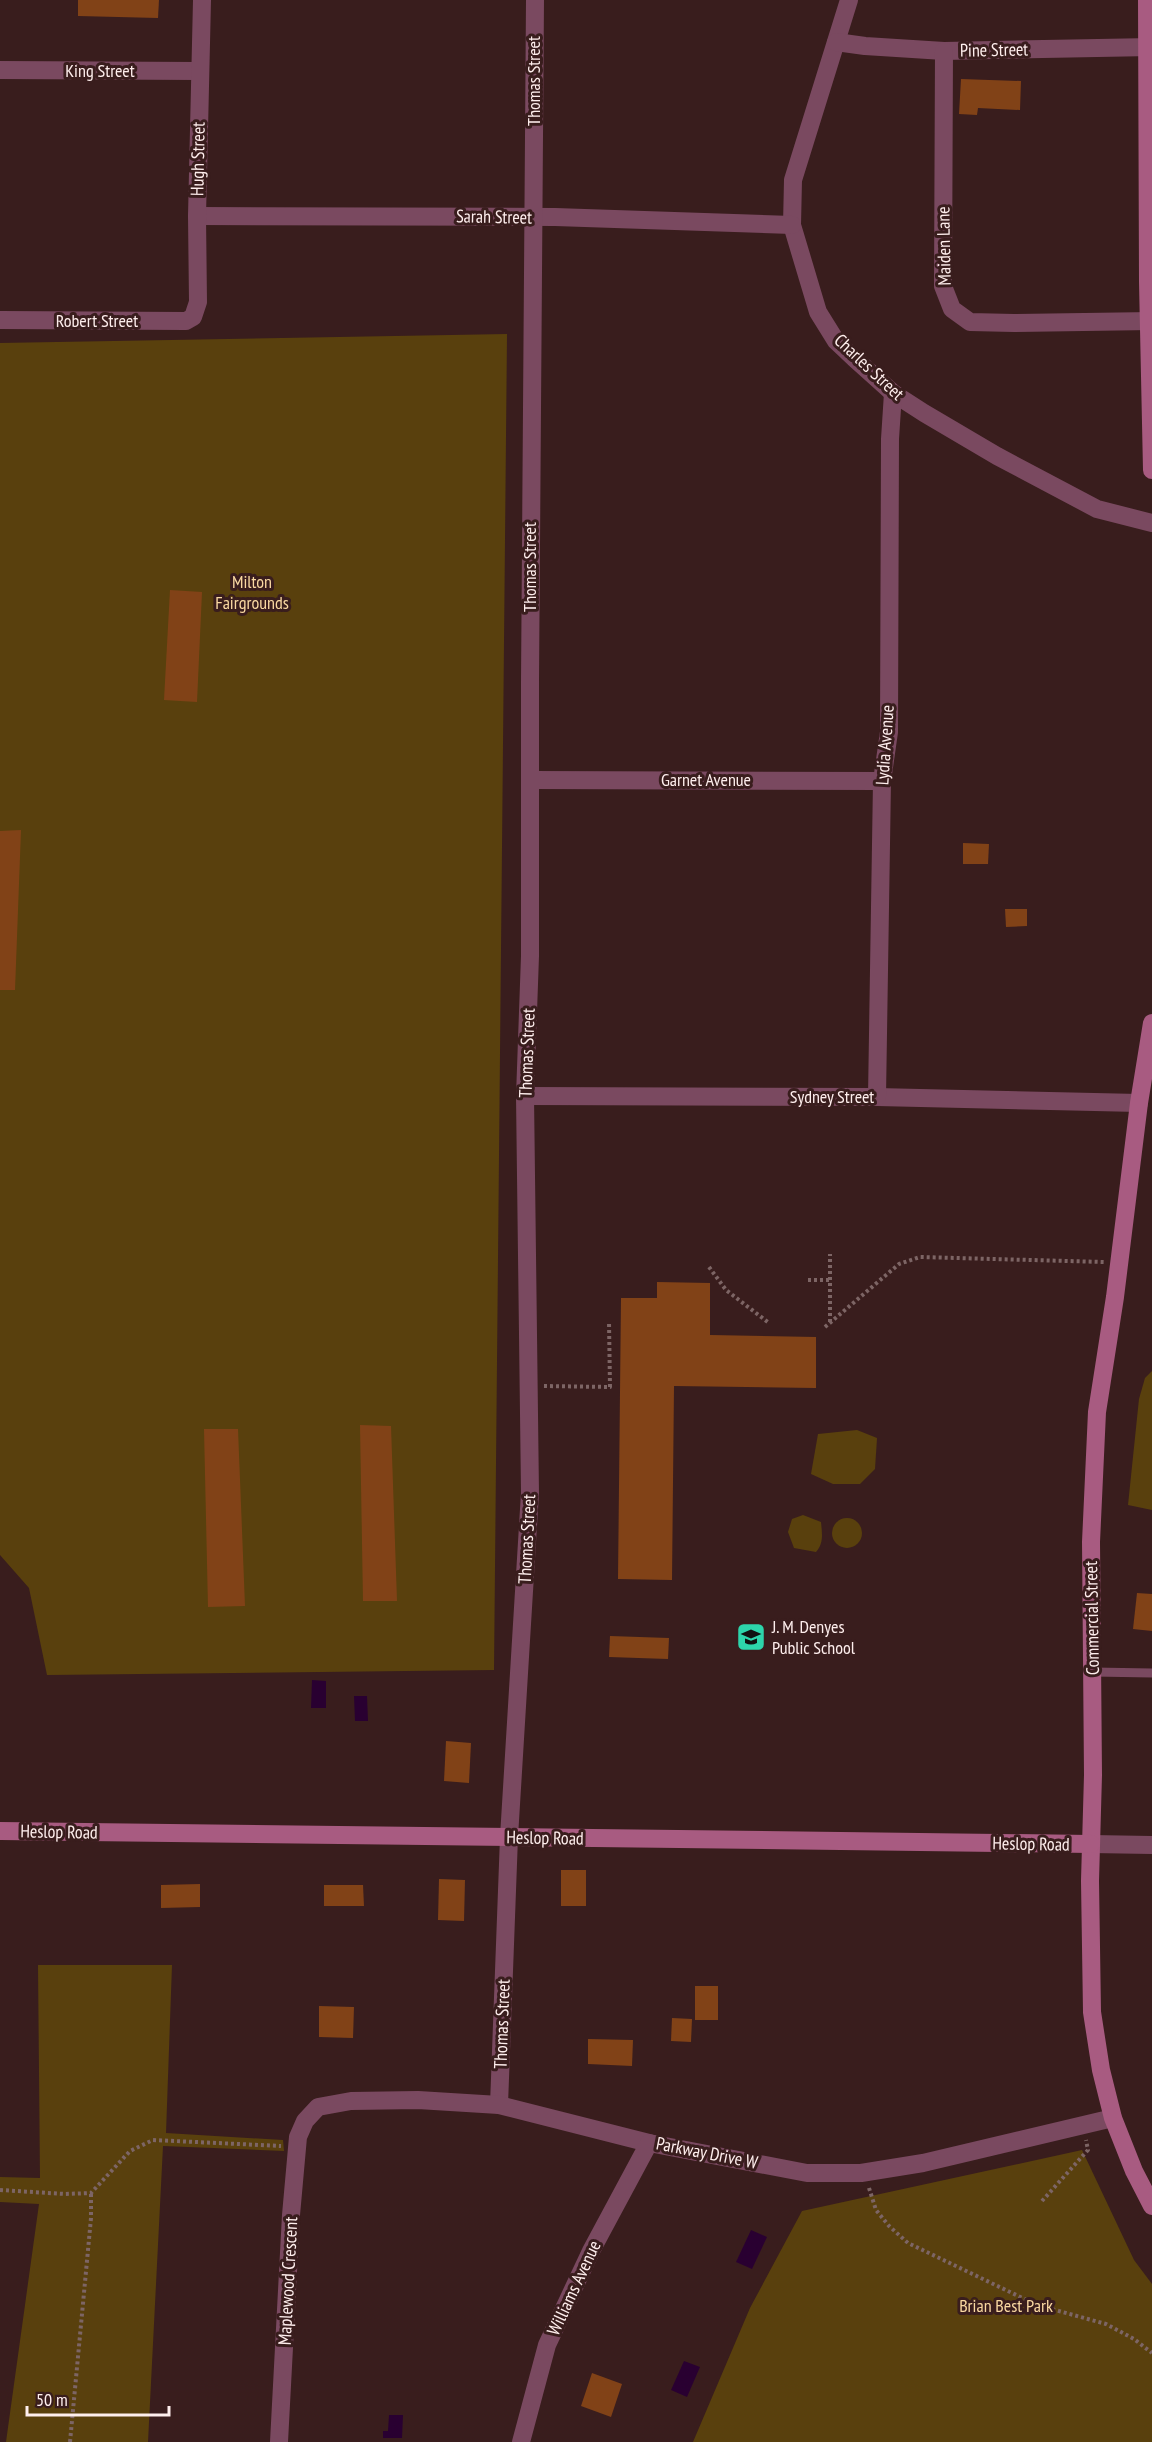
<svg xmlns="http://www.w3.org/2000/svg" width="1152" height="2442" font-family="'PT Sans Narrow',sans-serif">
<rect width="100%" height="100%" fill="#391d1d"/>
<g fill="#59400d">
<polygon points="507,334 494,1670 47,1675 29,1588 0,1555 0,343"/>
<polygon points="1152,1371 1152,1510 1128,1505 1139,1399 1145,1378"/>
<polygon points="857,1430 877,1438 875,1469 860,1484 833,1484 811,1474 818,1434"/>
<path d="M803,1515L821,1522C822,1533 824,1543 816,1552L794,1548L788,1532L792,1519Z"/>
<circle cx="847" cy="1533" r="15"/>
<polygon points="38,1965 172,1965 166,2133 283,2140 284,2151 163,2146 148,2442 6,2442 39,2204 0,2202 0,2177 40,2178"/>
<polygon points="1082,2150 1134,2260 1152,2284 1152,2442 693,2442 750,2308 802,2211"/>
</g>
<g fill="#290031">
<polygon points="312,1680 326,1681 326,1708 311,1708"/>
<polygon points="354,1696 367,1696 368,1721 355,1721"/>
<polygon points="751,2230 767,2237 752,2269 736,2262"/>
<polygon points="684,2361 700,2367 687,2397 671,2390"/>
<polygon points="389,2415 403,2415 402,2438 383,2438 383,2431 388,2431"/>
</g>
<g fill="#814217">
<polygon points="78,0 159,0 158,18 78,16"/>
<polygon points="961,79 1021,81 1020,110 978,108 977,115 959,114"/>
<polygon points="170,590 202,592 197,702 164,700"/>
<polygon points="21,830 15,990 0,990 0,831"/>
<polygon points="963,843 989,844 988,864 963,864"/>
<polygon points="1005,909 1027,909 1027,926 1006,927"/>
<polygon points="657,1282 710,1283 710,1335 816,1337 816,1388 674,1386 672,1580 618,1579 621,1298 657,1298"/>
<polygon points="360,1425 391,1426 397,1601 363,1601"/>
<polygon points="204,1429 238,1429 245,1606 208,1607"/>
<polygon points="1137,1593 1152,1594 1152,1631 1133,1629"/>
<polygon points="610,1636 669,1638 668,1659 609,1657"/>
<polygon points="446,1741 471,1743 469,1783 444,1781"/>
<rect x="561" y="1870" width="25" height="36"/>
<polygon points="439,1879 465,1880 464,1921 438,1920"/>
<polygon points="200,1884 200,1907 161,1908 161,1885"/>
<polygon points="324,1885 363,1885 364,1906 324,1906"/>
<rect x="695" y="1986" width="23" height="34"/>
<polygon points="319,2006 354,2007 353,2038 319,2037"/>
<polygon points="672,2018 692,2019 691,2042 671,2041"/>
<polygon points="588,2039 633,2040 632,2066 588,2064"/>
<polygon points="592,2373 622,2384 611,2417 581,2406"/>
</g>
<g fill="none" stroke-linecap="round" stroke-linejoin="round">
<g stroke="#7d6565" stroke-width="4" stroke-dasharray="3 3" stroke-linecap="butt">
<polyline points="709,1267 726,1290 769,1323"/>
<polyline points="808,1280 830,1280"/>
<polyline points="830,1322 830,1254"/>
<polyline points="825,1327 899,1264 920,1257 1104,1262"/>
<polyline points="544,1386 610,1387 609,1322"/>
<polyline points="869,2188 876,2210 889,2226 908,2243 1037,2305 1106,2324 1134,2339 1152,2353"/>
<polyline points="0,2190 65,2194 91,2193 130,2151 153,2140 281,2146"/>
<polyline points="1042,2201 1088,2150 1086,2140"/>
<polyline points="70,2442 91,2218 91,2193"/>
</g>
<polyline stroke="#7a4960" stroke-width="9" points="1093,1672 1152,1673"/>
<g stroke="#7a4960" stroke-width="18">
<polyline points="849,0 793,180 792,225 818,312 836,341 854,358 893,393 924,413 997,456 1097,509 1152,523"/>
<polyline points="836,42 865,46 944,51 1152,47"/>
<polyline points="944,51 943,286 952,309 970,322 1014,323 1152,321"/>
<polyline points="0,70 199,71"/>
<polyline points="197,216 555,217 792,225"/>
<polyline points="0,320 186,321 193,317 198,302 197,216 202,0"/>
<polyline points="531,780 882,781"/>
<polyline points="525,1096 877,1097 1139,1103"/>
<polyline points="877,1097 882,781 889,732 890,439 893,393"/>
<polyline points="1091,1844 1152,1845"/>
<polyline points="499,2105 509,1837 530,1493 525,1096 530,956 530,682 535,0"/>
<polyline points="279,2442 291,2215 298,2137 305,2121 318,2107 351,2101 418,2100 499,2105 649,2143 807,2173 861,2173 923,2163 1113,2118"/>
<polyline points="521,2442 547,2345 591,2251 649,2143"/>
</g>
<g stroke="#a85b81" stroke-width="18">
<polyline points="1147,0 1148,282 1152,470"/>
<polyline points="1152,1023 1139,1103 1115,1297 1097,1412 1091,1542 1093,1775 1090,1881 1092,2012 1101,2070 1113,2118 1134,2171 1152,2206"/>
<polyline points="0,1831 1091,1844"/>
</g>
</g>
<defs>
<g id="school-square" transform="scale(1.5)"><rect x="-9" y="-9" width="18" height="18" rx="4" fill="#2dd5ab" stroke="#391d1d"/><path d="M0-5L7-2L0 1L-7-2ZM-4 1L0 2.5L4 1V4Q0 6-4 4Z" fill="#111"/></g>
</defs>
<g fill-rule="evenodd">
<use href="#school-square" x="751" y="1637"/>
</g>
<g text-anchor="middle" stroke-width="6" stroke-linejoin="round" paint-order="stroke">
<g font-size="18" fill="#feeeed" stroke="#391d1d">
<text transform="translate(994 50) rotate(-1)" y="6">Pine Street</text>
<text x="100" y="77">King Street</text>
<text transform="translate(534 81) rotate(-90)" y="6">Thomas Street</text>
<text transform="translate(198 159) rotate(-89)" y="6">Hugh Street</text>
<text transform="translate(494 217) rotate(1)" y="6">Sarah Street</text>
<text transform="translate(944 246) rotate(-91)" y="6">Maiden Lane</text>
<text x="97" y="327">Robert Street</text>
<text transform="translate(869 367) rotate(43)" y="6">Charles Street</text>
<text transform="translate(530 567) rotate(-90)" y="6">Thomas Street</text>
<text transform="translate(885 745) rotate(-86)" y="6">Lydia Avenue</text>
<text x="706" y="786">Garnet Avenue</text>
<text transform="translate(527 1053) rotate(-88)" y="6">Thomas Street</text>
<text x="832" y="1103">Sydney Street</text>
<text transform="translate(527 1539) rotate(-87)" y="6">Thomas Street</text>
<text transform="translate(1092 1618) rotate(-91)" y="6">Commercial Street</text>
<text transform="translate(59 1832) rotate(1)" y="6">Heslop Road</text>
<text transform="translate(545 1838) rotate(1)" y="6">Heslop Road</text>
<text transform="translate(1031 1844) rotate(1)" y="6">Heslop Road</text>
<text transform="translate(502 2024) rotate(-88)" y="6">Thomas Street</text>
<text transform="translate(707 2153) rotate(11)" y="6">Parkway Drive W</text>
<text transform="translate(288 2281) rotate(-87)" y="6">Maplewood Crescent</text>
<text transform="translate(574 2288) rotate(-65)" y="6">Williams Avenue</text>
</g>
<g font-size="18" fill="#fad9a2" stroke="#391d1d">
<text x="252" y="588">Milton<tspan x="252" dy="21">Fairgrounds</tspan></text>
<text x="1006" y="2312">Brian Best Park</text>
</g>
<g font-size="18" fill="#feeeed" stroke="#391d1d" text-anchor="start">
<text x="772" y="1633">J. M. Denyes<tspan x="772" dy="21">Public School</tspan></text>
</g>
</g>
<path d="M27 2406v9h142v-9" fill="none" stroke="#feeeed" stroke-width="3"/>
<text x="36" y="2406" font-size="18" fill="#feeeed" stroke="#391d1d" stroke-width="4.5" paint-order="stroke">50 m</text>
</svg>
